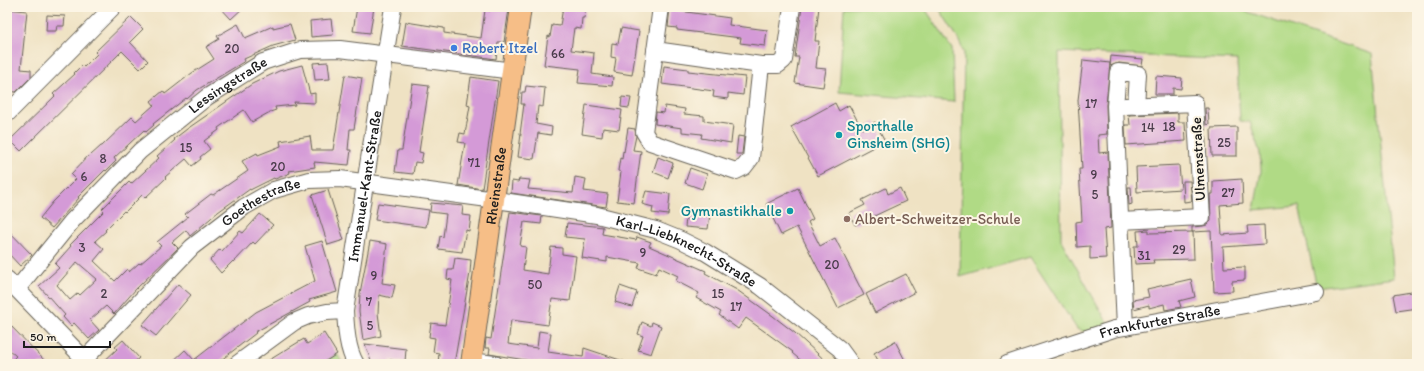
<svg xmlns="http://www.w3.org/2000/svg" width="1424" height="371" font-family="Itim,sans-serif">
<rect width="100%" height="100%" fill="#fcf5e5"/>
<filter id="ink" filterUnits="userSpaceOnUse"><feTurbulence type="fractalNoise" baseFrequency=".025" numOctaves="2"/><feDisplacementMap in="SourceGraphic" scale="8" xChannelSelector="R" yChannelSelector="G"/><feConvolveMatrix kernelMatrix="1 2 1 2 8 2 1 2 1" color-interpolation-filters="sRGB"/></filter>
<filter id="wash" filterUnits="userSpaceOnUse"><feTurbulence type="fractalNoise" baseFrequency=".012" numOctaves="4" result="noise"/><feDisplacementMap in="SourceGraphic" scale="16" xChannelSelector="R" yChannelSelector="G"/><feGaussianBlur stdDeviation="0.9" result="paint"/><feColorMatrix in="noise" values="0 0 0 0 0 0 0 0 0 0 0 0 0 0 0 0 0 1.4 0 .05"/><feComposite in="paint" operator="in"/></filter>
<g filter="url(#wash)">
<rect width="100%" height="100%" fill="#efe2c3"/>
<g fill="#b0da85" stroke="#667b50">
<polygon points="844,7 924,7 952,49 954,102 839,92"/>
<polygon points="938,7 1233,7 1372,54 1394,278 1317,288 1299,206 1254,210 1261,171 1260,153 1250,122 1240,121 1237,60 1059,52 1061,240 1107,322 1109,328 1088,333 1077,329 1030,257 960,277 964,52 956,35"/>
<polygon points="337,354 343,364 321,364"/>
</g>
<g id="blocks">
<g fill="#d49ad7" fill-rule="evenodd">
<polygon points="220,7 244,7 231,19"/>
<polygon points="357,7 374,7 370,33 353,31"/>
<polygon points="491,7 509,9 504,42 498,42 496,59 402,46 406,22 444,28 444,33 481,38 485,10 490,11"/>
<polygon points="563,7 586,7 584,18 582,18 581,29 574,28 571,50 594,53 592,74 613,77 612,86 578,83 580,69 544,65 548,36 550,37 552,25 560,26"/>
<polygon points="670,7 673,7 672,10 730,18 729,25 767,30 765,46 740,43 741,38 677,30 677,28 668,27"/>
<polygon points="802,7 819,7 815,41 819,41 816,68 826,69 823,87 795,83 799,57 795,57"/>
<polygon points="7,9 27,11 21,69 31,70 31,77 16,92 7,91"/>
<polygon points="47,15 65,16 64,26 57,26 56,31 46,31"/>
<polygon points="131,17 143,29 130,42 148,61 140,69 122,51 21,151 10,140 55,96 53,94 75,74 74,73 82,65 84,67 97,54 95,52"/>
<polygon points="331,19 333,35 311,37 310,21"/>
<polygon points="238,24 245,38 273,26 273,28 290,24 295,40 273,46 244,59 245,61 197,90 187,99 186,98 153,124 154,125 146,132 144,130 114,158 116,161 106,171 105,170 78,197 79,198 52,228 40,218 53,202 76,179 71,174 90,154 91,155 101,146 102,146 132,117 136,121 154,105 151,101 163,91 165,94 192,73 214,59 206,47 219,39 217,36"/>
<polygon points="621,28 639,31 632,75 614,72 616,58 611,57 612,43 618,44"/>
<polygon points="1111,56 1143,59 1142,66 1119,63 1110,66"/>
<polygon points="1083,60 1110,63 1106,105 1107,134 1098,135 1099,153 1108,152 1111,228 1104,229 1106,258 1090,259 1090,246 1077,247 1076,222 1082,221 1079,169 1082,169 1078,100"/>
<polygon points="328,62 330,79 315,80 313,63"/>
<path d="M302,65L310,94L315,93V103L294,102L295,105L275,107L276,110L270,112L252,122L244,110L218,128L219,130L204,141L210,149L200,157L201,159L192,166L186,159L165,177L166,178L145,198L142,195L125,212L124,211L105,230L106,231L95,241L104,249L94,261L115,281L127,269L129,272L139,263L140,264L161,246L157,242L188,217L185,214L211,194L213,195L248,171L242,161L257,153L258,155L281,146L280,141L310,136L312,150H333L345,75L362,78L354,129H350L348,150H351L349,165L314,162L315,167L289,171L290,173L275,179L274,178L250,190V189L218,212L190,236L186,230L172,242L178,248L136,289L114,314L106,306L90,320L99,330L89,339L74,323L71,326L63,317L65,315L39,286L59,268L55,264L71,246L70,245L104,211L102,209L129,182L131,184L159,158L157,156L175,140L174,139L187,129L252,84L279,71ZM77,262L97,279L80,295L78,293L70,300L57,285Z"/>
<polygon points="664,66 688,69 688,71 745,77 743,95 728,93 728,99 713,97 714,91 662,84"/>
<polygon points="1156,76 1182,78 1181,89 1173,88 1173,94 1155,94"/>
<polygon points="471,77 498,81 482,189 458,185 465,143 458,142 460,133 465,134 470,106 467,105"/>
<polygon points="412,84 429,86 419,152 423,153 421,163 415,162 413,174 395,172 398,150 402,150"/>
<polygon points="526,86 545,88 543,107 538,106 536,124 552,127 551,135 538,133 534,159 518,157 521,134 520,134 524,104 521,104 522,92 525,92"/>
<polygon points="622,97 631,98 629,108 621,107"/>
<polygon points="835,103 839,111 849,105 862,129 875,122 885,141 818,176 791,127"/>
<polygon points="586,105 622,110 619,130 603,128 602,137 582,134"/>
<polygon points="665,106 685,109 684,114 704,116 704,121 733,125 731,143 701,138 702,134 682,132 682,128 655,124 656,112 664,113"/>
<polygon points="1205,108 1208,108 1209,124 1206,125"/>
<polygon points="1178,113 1178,122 1185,122 1186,141 1126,145 1125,125 1130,125 1129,115"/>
<polygon points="1237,127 1237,156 1212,156 1211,128"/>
<polygon points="628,128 635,129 636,136 633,150 641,151 634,203 617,201 621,172 618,171 620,158 622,159 623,151 624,152"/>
<polygon points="738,136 744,137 742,154 736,154"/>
<polygon points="658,157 673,163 668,178 653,172"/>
<polygon points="1179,165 1181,189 1137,192 1136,167"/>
<polygon points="690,168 707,174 702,189 685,183"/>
<polygon points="575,177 586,179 584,191 608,194 606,207 511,193 512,181 518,182 519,179 530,180 528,189 573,193"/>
<polygon points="1242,179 1243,203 1220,205 1222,235 1248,233 1247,226 1264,225 1265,244 1223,247 1224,268 1245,267 1245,280 1232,281 1233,291 1214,292 1211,231 1192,232 1192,227 1203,226 1207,225 1211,221 1210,194 1213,194 1213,181"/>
<polygon points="1183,181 1190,181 1192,201 1184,202"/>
<polygon points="1128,187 1131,187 1132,204 1129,205"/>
<polygon points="798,188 813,219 808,222 820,246 835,238 864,295 838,308 797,227 781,235 766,204"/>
<polygon points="886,188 888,194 900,188 906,201 855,225 849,213 865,205 862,200"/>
<polygon points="328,190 344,240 328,245 312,195"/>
<polygon points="646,191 670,194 668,215 652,213 653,207 642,204"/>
<polygon points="378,203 429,210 426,227 375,220"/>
<polygon points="431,203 463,206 462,215 471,216 469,231 466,230 462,252 438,249 440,236 443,237 446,214 430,212"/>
<polygon points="687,209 704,211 704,213 710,214 708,229 685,227"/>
<polygon points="510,212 542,216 541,224 524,222 520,246 526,247 523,270 548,274 551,247 562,248 562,254 576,256 570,301 552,299 548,325 511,320 508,344 537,348 539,331 551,333 548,352 583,357 584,348 626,362 626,364 549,364 489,354 490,348 485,348 486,338 491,339"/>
<polygon points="260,214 273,225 255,244 253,242 234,262 233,261 221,273 210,260 220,249 222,251 240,231 243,233"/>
<polygon points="567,223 603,227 602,234 636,240 637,237 651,242 649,246 706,271 705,273 737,290 773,316 795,333 829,364 805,364 792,353 793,352 746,318 738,329 719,315 721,312 696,298 699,293 676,281 678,276 659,267 656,274 638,268 640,263 607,257 607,262 582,258 585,239 565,237"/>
<polygon points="7,229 32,255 20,266 7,252"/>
<polygon points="1149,230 1149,233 1193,232 1194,259 1153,260 1154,263 1135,264 1134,246 1138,246 1137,231"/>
<polygon points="322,241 337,292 309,300 310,302 255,332 256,333 216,364 170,364 185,350 194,360 256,312 315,281 305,246"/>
<polygon points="370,241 387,244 382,283 395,285 392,298 379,295 378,313 381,336 363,340 359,311 360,293"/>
<polygon points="455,258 471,260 470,273 454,364 438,364 439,353 433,352 435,338 429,337 431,323 445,325 452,280 447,279 448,270 453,270"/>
<polygon points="906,274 915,292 875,313 866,294"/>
<polygon points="1191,279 1195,297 1179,301 1181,307 1165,310 1164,304 1149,308 1149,305 1134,309 1133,300 1149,297 1147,289"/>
<polygon points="178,284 191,295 156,336 142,325"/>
<polygon points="620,286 637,292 632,307 615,302"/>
<polygon points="1417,291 1417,308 1396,311 1393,295"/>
<polygon points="7,322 48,364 17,364 13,359 16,356 7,348"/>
<polygon points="642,322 651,326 652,322 661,326 651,354 638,350 643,336 638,334"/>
<polygon points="324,333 337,354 321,364 263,364 297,343 304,339 307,344"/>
<polygon points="123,340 139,358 132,364 101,364 117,349 115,347"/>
<polygon points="895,341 907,364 880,364 874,353"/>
<polygon points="365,344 406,349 405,362 390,360 392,364 372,364"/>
</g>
</g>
</g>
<g filter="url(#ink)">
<use href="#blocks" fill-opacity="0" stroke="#666156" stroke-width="1"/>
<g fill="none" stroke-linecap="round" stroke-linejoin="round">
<g stroke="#666156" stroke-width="18">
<g id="minor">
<polyline points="661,7 644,132 650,142 736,171 744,167 751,158 761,65 778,65 784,60 792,7"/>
<polyline points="655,50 761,65"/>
<polyline points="7,114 113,7"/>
<polyline points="1120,221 1202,217 1195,103 1125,106"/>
<polyline points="7,279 89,364"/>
<path id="s1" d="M17,289L72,221L140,151L207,97L263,62L300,50L340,49L513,71"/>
<polyline points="1125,327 1115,106 1118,72 1138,74 1136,106"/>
<polyline points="471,361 495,364"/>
<path id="s2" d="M80,364L192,247L244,207L274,190L309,180L340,179L503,201L597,215L656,230L681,240L705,252L760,286L840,349L851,364"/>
<polyline points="237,364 294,322 308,316 327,312 345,311"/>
<path id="s3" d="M356,364C347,349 346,328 345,311L393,7"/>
<path id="s4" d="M1007,364L1114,329L1316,292"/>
</g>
</g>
<g stroke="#666156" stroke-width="22">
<g id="major">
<path id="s5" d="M471,364L521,7"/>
</g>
</g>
<use href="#minor" stroke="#fff" stroke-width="16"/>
<use href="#major" stroke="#f6be87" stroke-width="20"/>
</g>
</g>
<circle fill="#3f7fe0" stroke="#fcf5e5" stroke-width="1.5" cx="454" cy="48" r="4"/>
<g fill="#0f9aa8" stroke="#fcf5e5" stroke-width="1.5">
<circle cx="839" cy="135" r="4"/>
<circle cx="790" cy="211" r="4"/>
</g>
<circle fill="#8d6e63" stroke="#fcf5e5" stroke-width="1.5" cx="847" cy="219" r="4"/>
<g text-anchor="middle" stroke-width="4" stroke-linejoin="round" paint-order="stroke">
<g font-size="13" fill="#4a3c4b">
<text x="232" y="53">20</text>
<text x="558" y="58">66</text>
<text x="1091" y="108">17</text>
<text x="1169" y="131">18</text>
<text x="1148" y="132">14</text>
<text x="1224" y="147">25</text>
<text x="186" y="152">15</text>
<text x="103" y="163">8</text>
<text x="474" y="167">71</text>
<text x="278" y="171">20</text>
<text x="1094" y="179">9</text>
<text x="84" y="181">6</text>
<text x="1228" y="197">27</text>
<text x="1095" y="199">5</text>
<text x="82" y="252">3</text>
<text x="1179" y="254">29</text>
<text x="643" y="257">9</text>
<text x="1144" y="260">31</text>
<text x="832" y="269">20</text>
<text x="374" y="280">9</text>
<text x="535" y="289">50</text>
<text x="104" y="298">2</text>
<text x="718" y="298">15</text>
<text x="369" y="306">7</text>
<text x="736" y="311">17</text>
<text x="370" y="330">5</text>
</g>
<g font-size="15" fill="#366cbe" stroke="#fcf5e5" text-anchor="start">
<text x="462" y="53">Robert Itzel</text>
</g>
<g font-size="15" fill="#1c1c1c" stroke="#fcf5e5">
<text dy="5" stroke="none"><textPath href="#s1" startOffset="295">Lessingstraße</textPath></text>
<text transform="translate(1198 159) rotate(-93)" y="5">Ulmenstraße</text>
<text dy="5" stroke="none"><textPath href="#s3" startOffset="181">Immanuel-Kant-Straße</textPath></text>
<text dy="5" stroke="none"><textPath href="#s5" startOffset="180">Rheinstraße</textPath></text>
<text dy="5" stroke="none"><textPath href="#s2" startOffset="245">Goethestraße</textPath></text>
<text dy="5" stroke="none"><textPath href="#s2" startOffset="686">Karl-Liebknecht-Straße</textPath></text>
<text dy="5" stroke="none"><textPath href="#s4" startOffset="159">Frankfurter Straße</textPath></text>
</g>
<g font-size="15" fill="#0d838f" stroke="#fcf5e5" text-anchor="start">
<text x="847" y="131">Sporthalle<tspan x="847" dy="17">Ginsheim (SHG)</tspan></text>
<text x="782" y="216" text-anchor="end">Gymnastikhalle</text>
</g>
<g font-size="15" fill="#785e54" stroke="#fcf5e5" text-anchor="start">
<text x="855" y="224">Albert-Schweitzer-Schule</text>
</g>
</g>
<rect width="1424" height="371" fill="none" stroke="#fcf5e5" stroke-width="24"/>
<path d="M24 341v6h86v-6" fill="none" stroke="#1c1c1c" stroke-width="2"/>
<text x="30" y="341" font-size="12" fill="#1c1c1c" stroke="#fcf5e5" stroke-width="3" paint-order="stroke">50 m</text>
</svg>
